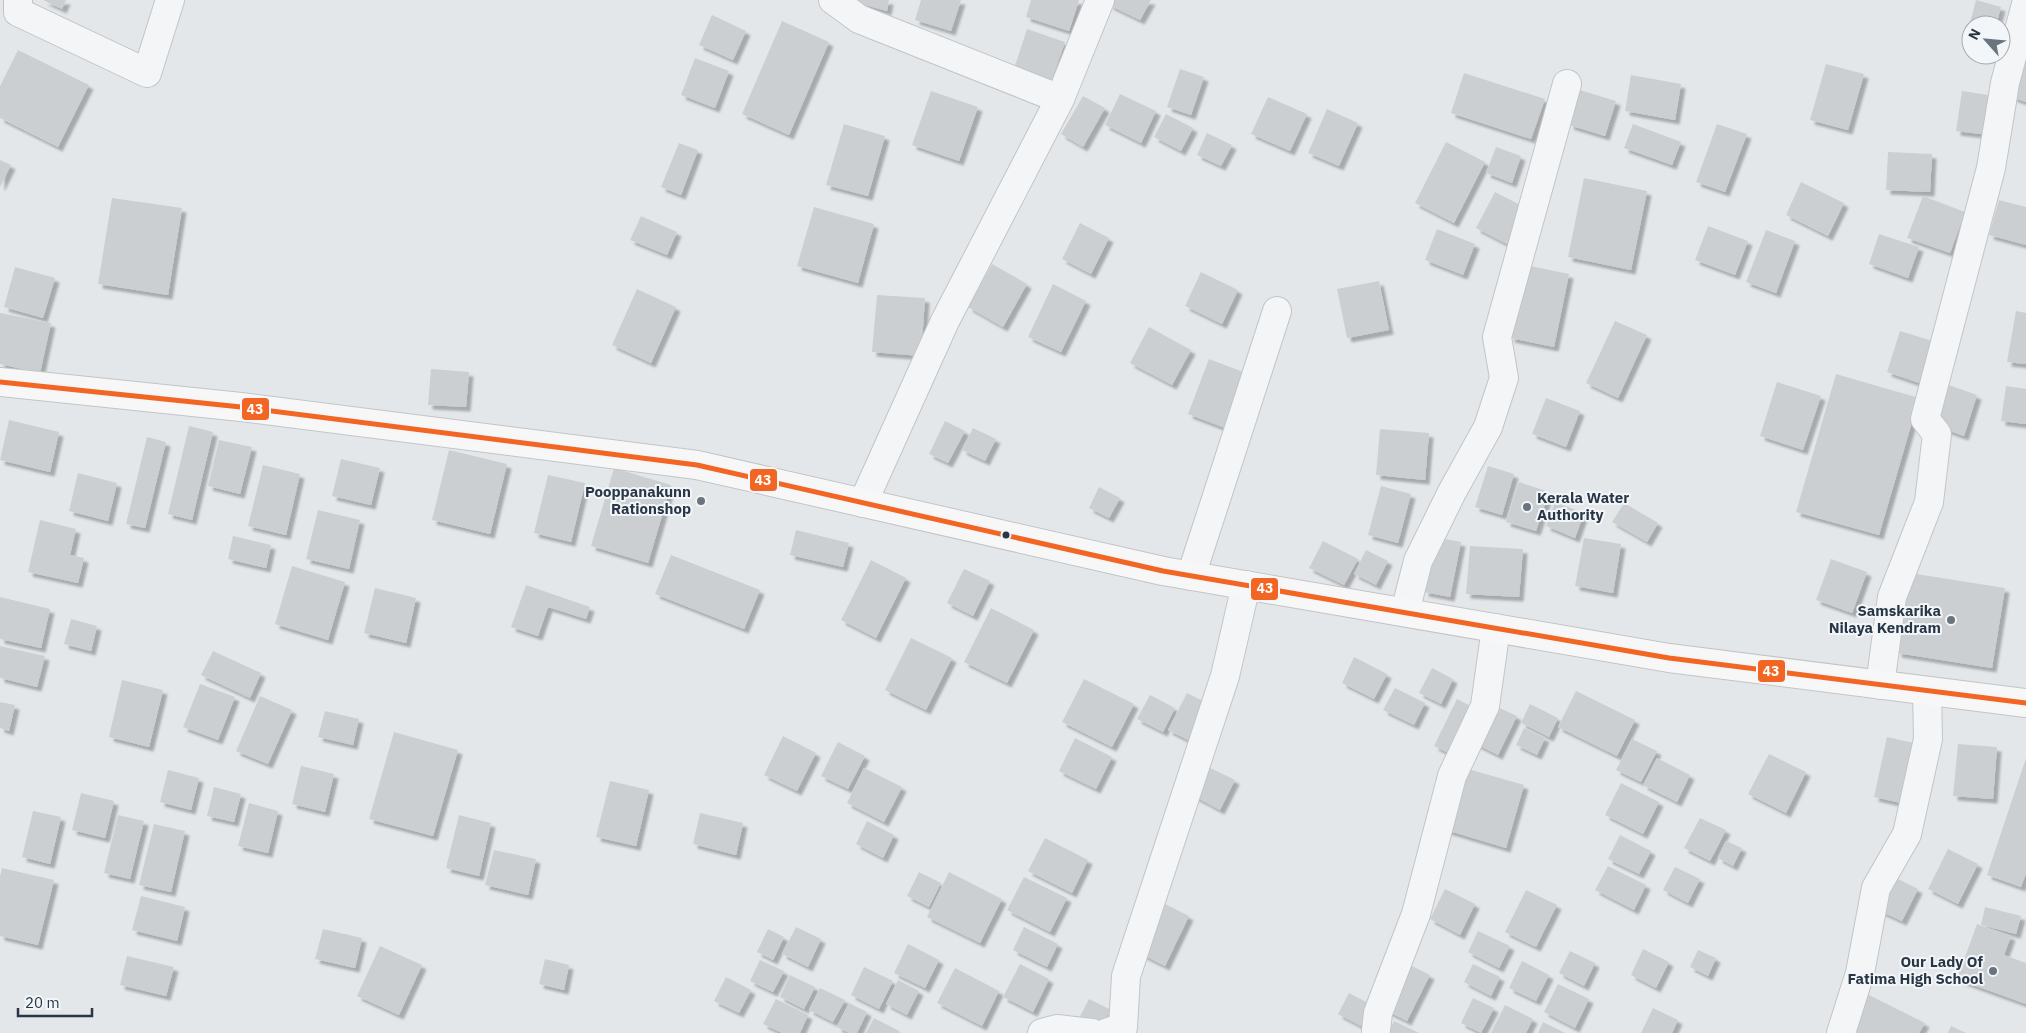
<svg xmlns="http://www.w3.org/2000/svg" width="2026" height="1033" font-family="'IBM Plex Sans',sans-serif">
<defs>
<filter id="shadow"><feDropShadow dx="4.5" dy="4.5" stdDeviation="1" flood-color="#0004"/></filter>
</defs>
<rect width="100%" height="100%" fill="#e4e7ea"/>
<g fill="#cccfd2" filter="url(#shadow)">
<polygon points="43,0 66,0 62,9"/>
<polygon points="847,0 889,0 887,11"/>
<polygon points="921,0 961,0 951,31 915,20"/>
<polygon points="1031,0 1079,0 1069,31 1026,17"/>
<polygon points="1111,0 1151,0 1140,20 1109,5"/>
<polygon points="1976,0 2001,7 1996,25 1971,25 1971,35 1967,34"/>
<polygon points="712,15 746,31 733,60 699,45"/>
<polygon points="782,21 829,42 789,135 742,114"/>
<polygon points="1027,29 1065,42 1050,85 1013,72"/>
<polygon points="18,50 89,85 58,147 0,118 0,86"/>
<polygon points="2026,57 2026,102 2012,97"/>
<polygon points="695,58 729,71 715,108 681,95"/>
<polygon points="1826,64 1864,74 1848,130 1810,120"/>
<polygon points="1180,69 1204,77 1191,115 1167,107"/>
<polygon points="1464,73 1545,99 1531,139 1451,113"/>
<polygon points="1631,75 1681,84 1675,120 1625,111"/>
<polygon points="1580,90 1616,101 1605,136 1569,125"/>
<polygon points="931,91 978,107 959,161 912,145"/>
<polygon points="1962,91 1995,96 1989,135 1956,131"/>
<polygon points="1120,94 1156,111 1141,143 1105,125"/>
<polygon points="1083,96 1105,108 1083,147 1061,134"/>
<polygon points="1268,97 1307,114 1290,151 1251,134"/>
<polygon points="1327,109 1358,123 1339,166 1308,153"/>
<polygon points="1166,114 1193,128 1181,151 1154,137"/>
<polygon points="844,124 885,136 868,196 826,185"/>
<polygon points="1633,124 1681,142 1672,165 1624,148"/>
<polygon points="1717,124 1747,134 1725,192 1696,182"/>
<polygon points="1207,133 1232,145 1221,166 1197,155"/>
<polygon points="1446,142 1485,162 1454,223 1415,203"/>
<polygon points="679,143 698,150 681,195 661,187"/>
<polygon points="1496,147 1521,156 1512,183 1486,173"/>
<polygon points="1888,152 1932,154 1930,192 1886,190"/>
<polygon points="0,160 11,165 0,187"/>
<polygon points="1584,178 1647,191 1631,270 1568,257"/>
<polygon points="1801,182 1844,203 1828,236 1786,215"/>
<polygon points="1495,192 1528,209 1509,245 1476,228"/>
<polygon points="1923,196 1965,212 1950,253 1907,238"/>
<polygon points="112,198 182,208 168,295 98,284"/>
<polygon points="1999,200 2026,207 2026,245 1989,235"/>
<polygon points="814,207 874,224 858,283 797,266"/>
<polygon points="641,216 677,232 667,255 630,240"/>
<polygon points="1080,223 1109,238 1091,274 1062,259"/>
<polygon points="1708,226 1748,241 1735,275 1695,260"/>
<polygon points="1437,229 1475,244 1463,275 1425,260"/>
<polygon points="1766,230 1795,241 1776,293 1746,282"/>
<polygon points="1879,234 1919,247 1908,278 1869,264"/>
<polygon points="992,264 1027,284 1003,327 968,307"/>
<polygon points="1525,265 1569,274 1554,347 1510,338"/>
<polygon points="15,267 55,278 43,318 4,307"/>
<polygon points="1201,272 1238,290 1222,324 1185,306"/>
<polygon points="1379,281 1389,330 1347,338 1337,289"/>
<polygon points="1053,284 1086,301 1061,352 1028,337"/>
<polygon points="637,289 676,307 651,363 612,345"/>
<polygon points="877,295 925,298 921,356 872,352"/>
<polygon points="2016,311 2026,313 2026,364 2007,362"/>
<polygon points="0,313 51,323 40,373 0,364"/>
<polygon points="1615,321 1647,335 1618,398 1586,383"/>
<polygon points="1149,327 1191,350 1172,385 1130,363"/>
<polygon points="1900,331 1936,342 1922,384 1887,372"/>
<polygon points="1209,359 1246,373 1225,428 1188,414"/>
<polygon points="431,369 469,372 466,407 428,405"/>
<polygon points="1836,374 1919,398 1879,535 1796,512"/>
<polygon points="1777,382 1821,396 1803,450 1760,436"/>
<polygon points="1946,384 1977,395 1964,436 1933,425"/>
<polygon points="2006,386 2026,389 2026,424 2001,421"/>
<polygon points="1546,398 1580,411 1566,447 1532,434"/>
<polygon points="9,420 59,432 50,472 0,460"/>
<polygon points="945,421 965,431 948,463 929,454"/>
<polygon points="189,426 213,432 192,520 168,514"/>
<polygon points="973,428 996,439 985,461 962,450"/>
<polygon points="1380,429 1429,433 1425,480 1376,475"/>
<polygon points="147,437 166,442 145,528 126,524"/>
<polygon points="219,440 252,447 240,494 208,486"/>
<polygon points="449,450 507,464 490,534 432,520"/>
<polygon points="341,459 380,468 371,505 332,496"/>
<polygon points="263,465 300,474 286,535 248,526"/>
<polygon points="1488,466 1514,474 1502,515 1475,507"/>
<polygon points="614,468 671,485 648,563 591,546"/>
<polygon points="78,473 117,483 108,521 69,511"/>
<polygon points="548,475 585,483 571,542 534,533"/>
<polygon points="1519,482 1549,492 1536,531 1506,522"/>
<polygon points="1381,486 1411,494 1398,543 1368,535"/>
<polygon points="1099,487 1120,498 1109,518 1089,508"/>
<polygon points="1555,502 1584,513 1575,538 1546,526"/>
<polygon points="1624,503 1658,523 1647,542 1612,522"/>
<polygon points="318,510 360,520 349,569 306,559"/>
<polygon points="40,520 76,529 70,555 84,558 78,583 28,572"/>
<polygon points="796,530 849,543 843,567 790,555"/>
<polygon points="233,536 271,545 266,568 228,559"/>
<polygon points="1435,537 1461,542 1450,597 1424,592"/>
<polygon points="1584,538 1621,544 1613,593 1575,586"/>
<polygon points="1323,541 1358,559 1344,585 1309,568"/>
<polygon points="1470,546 1523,549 1519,597 1466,594"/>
<polygon points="1366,550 1388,561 1376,585 1354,574"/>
<polygon points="671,555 760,590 744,629 655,594"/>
<polygon points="1831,559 1867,572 1852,613 1816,600"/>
<polygon points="871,560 906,578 876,638 841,620"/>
<polygon points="292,566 345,582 328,640 275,624"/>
<polygon points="964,569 990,581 973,616 947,603"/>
<polygon points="1910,573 2005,588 1992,668 1897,653"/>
<polygon points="526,585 590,607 586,619 548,607 538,636 511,627"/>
<polygon points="375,588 416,598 406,643 364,633"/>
<polygon points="0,597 50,609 41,648 0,639"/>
<polygon points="991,608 1034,630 1007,683 964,662"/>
<polygon points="71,619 97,626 91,651 64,644"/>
<polygon points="911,638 952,658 926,710 885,690"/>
<polygon points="0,646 45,656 37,687 0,678"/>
<polygon points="213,651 261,673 250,698 201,675"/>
<polygon points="1354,657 1387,674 1374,699 1342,683"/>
<polygon points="1432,668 1453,679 1441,704 1419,693"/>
<polygon points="1084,679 1134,704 1112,747 1062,722"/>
<polygon points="122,680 163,690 149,747 109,737"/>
<polygon points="200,684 235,697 218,740 183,727"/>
<polygon points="1395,688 1425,703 1414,725 1383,710"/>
<polygon points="1576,691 1635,720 1617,756 1558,727"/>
<polygon points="1187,693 1211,705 1192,742 1168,730"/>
<polygon points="1150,695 1175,708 1163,732 1137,719"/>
<polygon points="260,696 292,710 268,764 236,751"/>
<polygon points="1457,699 1478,710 1455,756 1434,746"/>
<polygon points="0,702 15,705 9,731 0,728"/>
<polygon points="1530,704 1558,718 1549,737 1521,723"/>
<polygon points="1493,705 1517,716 1498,755 1474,743"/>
<polygon points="325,711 359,719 353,745 318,737"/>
<polygon points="1524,728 1545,738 1537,755 1516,745"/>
<polygon points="394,732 458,750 433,836 369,819"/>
<polygon points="783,736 816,753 797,791 764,775"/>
<polygon points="1887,737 1923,745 1910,805 1874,797"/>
<polygon points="1075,738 1112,757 1096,789 1059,771"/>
<polygon points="1632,739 1657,751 1641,782 1616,770"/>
<polygon points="838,742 865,756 848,789 821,776"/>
<polygon points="1958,744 1997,747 1993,799 1953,796"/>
<polygon points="1769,754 1806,772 1786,813 1748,794"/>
<polygon points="1657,758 1690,775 1677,802 1643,785"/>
<polygon points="2026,758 2026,873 2021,887 1987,875"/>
<polygon points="1204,765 1235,780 1220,810 1190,794"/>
<polygon points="301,766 334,774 325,812 292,804"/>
<polygon points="1461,767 1524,785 1506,848 1443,829"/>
<polygon points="864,768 902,787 884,822 847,803"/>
<polygon points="168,770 199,778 191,810 160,802"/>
<polygon points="610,781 649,790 636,846 596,837"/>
<polygon points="1621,783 1659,802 1643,834 1605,815"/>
<polygon points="214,787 241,794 234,822 207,816"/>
<polygon points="81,793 114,801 105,838 72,830"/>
<polygon points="249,803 278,811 268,853 238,846"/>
<polygon points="33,811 61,817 50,864 22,857"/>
<polygon points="700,813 743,823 736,855 693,844"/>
<polygon points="118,815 144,821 130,879 104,873"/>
<polygon points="459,815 491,823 479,876 446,868"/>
<polygon points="1700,818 1726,830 1710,861 1684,848"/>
<polygon points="867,821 894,835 883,858 856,844"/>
<polygon points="154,824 185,831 171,892 139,885"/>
<polygon points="1620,835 1651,851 1639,874 1608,859"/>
<polygon points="1045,838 1088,860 1072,893 1028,871"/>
<polygon points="1726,841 1742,848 1733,866 1718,858"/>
<polygon points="1948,849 1978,864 1958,904 1928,889"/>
<polygon points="494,850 536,859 528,895 485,885"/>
<polygon points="1608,866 1646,885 1634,910 1595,890"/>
<polygon points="1675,867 1700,879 1688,903 1663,890"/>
<polygon points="2,868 54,880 38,945 0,936 0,876"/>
<polygon points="919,872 941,883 929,907 907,896"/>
<polygon points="949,872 1002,899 980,943 927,917"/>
<polygon points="1024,877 1067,898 1050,932 1007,910"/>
<polygon points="1896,878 1918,889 1902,921 1880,911"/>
<polygon points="1445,889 1475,904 1460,935 1430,919"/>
<polygon points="1526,890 1557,905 1536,947 1505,932"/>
<polygon points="141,896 185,907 177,941 132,930"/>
<polygon points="1161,902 1189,916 1165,966 1137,952"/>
<polygon points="1985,907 2021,916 2016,934 1981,925"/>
<polygon points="1977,924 2011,936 2004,955 2026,963 2026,1004 1957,979"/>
<polygon points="796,927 821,939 808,967 782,954"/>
<polygon points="1024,927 1058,944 1047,967 1013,950"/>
<polygon points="323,929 362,938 355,968 315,959"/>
<polygon points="768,929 784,937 773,960 757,952"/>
<polygon points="1478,931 1510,946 1499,968 1468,952"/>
<polygon points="908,944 939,960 925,988 894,973"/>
<polygon points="380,946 422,965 399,1015 357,996"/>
<polygon points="1643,949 1669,962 1656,988 1631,975"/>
<polygon points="1698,950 1716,958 1708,976 1690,967"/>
<polygon points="1570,951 1595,963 1584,986 1559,973"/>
<polygon points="127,956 174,967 166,996 120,985"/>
<polygon points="545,959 569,965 564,990 539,984"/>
<polygon points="760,960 784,971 773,992 750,981"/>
<polygon points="1522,961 1549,975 1536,1001 1509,988"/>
<polygon points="1406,963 1430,975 1407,1021 1383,1009"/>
<polygon points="1020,964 1049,979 1033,1012 1003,997"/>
<polygon points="1473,964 1500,977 1491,996 1464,982"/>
<polygon points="864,967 893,981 879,1009 851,995"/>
<polygon points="955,968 999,991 982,1026 937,1003"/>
<polygon points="790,975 815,987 804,1009 780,997"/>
<polygon points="726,977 751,990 739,1013 714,1001"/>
<polygon points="898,980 919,991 907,1015 886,1004"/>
<polygon points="1558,984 1589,999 1575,1028 1544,1012"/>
<polygon points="820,988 845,1000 833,1022 809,1010"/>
<polygon points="1349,993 1372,1005 1361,1026 1338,1014"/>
<polygon points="1867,994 1925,1023 1919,1033 1847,1033"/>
<polygon points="1473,998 1494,1008 1481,1033 1461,1023"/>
<polygon points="776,999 808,1015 800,1033 782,1033 763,1024"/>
<polygon points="1089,999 1111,1010 1100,1031 1078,1020"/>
<polygon points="849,1003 867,1012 857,1033 849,1033 837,1027"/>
<polygon points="1505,1005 1533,1019 1526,1033 1491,1033"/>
<polygon points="1653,1008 1678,1020 1672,1033 1641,1033"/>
<polygon points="874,1018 899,1031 898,1033 866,1033"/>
<polygon points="1394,1021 1419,1033 1388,1033"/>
<polygon points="1543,1022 1565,1033 1538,1033"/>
<polygon points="1951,1026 1966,1033 1948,1033"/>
</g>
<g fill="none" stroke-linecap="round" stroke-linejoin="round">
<g stroke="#c2c5c8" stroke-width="30">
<g id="minor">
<polyline points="18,0 18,12 147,73 170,0"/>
<polyline points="833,0 859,19 1060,99 945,321 863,503"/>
<polyline points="1060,99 1100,0"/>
<polyline points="1191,576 1277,311"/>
<polyline points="1405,612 1418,561 1452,492 1488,427 1504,378 1497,337 1567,84"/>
<polyline points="1880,685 1892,597 1929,502 1937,434 1925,419 1991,168 2005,83 2026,4"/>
<polyline points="1376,1030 1378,1013 1416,914 1452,776 1485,706 1496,628"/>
<polyline points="1042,1033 1057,1029 1092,1033"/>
<polyline points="1106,1033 1123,1027 1126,976 1225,676 1246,585"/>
<polyline points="1841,1033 1860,973 1876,888 1907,834 1928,739 1927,691"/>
</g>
</g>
<g stroke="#c2c5c8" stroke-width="30">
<polyline id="secondary" points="0,382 241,407 697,465 1163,571 1669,658 2026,703"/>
</g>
<use href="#minor" stroke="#f3f5f6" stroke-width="28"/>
<use href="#secondary" stroke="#f7f7f8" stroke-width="28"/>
<g stroke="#f2f6f9" stroke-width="9">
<polyline id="bus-1" points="0,382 241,407 697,465 1163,571 1669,658 2026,703"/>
</g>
<use href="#bus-1" stroke="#f26522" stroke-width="5"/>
</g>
<g fill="#6a747f" stroke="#f2f6f9" stroke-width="2">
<circle cx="701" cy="501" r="5"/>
<circle cx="1527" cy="507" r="5"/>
<circle cx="1951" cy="620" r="5"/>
<circle cx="1993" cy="971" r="5"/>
</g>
<circle fill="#283646" stroke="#f2f6f9" stroke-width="2" cx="1006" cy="535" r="4.5"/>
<g text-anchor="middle" stroke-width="4" stroke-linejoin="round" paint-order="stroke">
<g font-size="15" font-weight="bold" fill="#283646" stroke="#f2f6f9" text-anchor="end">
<text x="691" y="497">Pooppanakunn<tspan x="691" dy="17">Rationshop</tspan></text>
<text x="1537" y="503" text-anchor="start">Kerala Water<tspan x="1537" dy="17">Authority</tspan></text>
<text x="1941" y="616">Samskarika<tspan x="1941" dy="17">Nilaya Kendram</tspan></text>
<text x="1983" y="967">Our Lady Of<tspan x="1983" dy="17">Fatima High School</tspan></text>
</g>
</g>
<g stroke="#f2f6f9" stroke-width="2">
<rect x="241" y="397" width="29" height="24" rx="5" fill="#f26522"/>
<rect x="749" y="468" width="29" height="24" rx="5" fill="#f26522"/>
<rect x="1250" y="577" width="29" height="24" rx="5" fill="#f26522"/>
<rect x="1757" y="659" width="29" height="24" rx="5" fill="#f26522"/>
</g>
<g font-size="14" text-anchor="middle" font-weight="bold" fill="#fff">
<text x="255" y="414">43</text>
<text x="763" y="485">43</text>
<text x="1265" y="593">43</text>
<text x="1771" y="676">43</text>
</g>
<g transform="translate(1986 40) rotate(297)"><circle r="24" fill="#f2f6f9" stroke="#a1a9b1"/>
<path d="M0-4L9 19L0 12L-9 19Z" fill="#6a747f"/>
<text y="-8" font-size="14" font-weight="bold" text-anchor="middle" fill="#283646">N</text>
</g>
<path d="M18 1008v8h74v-8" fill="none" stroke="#283646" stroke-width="2.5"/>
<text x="25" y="1008" font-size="15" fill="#283646" stroke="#f2f6f9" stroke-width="4" paint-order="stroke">20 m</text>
</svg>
